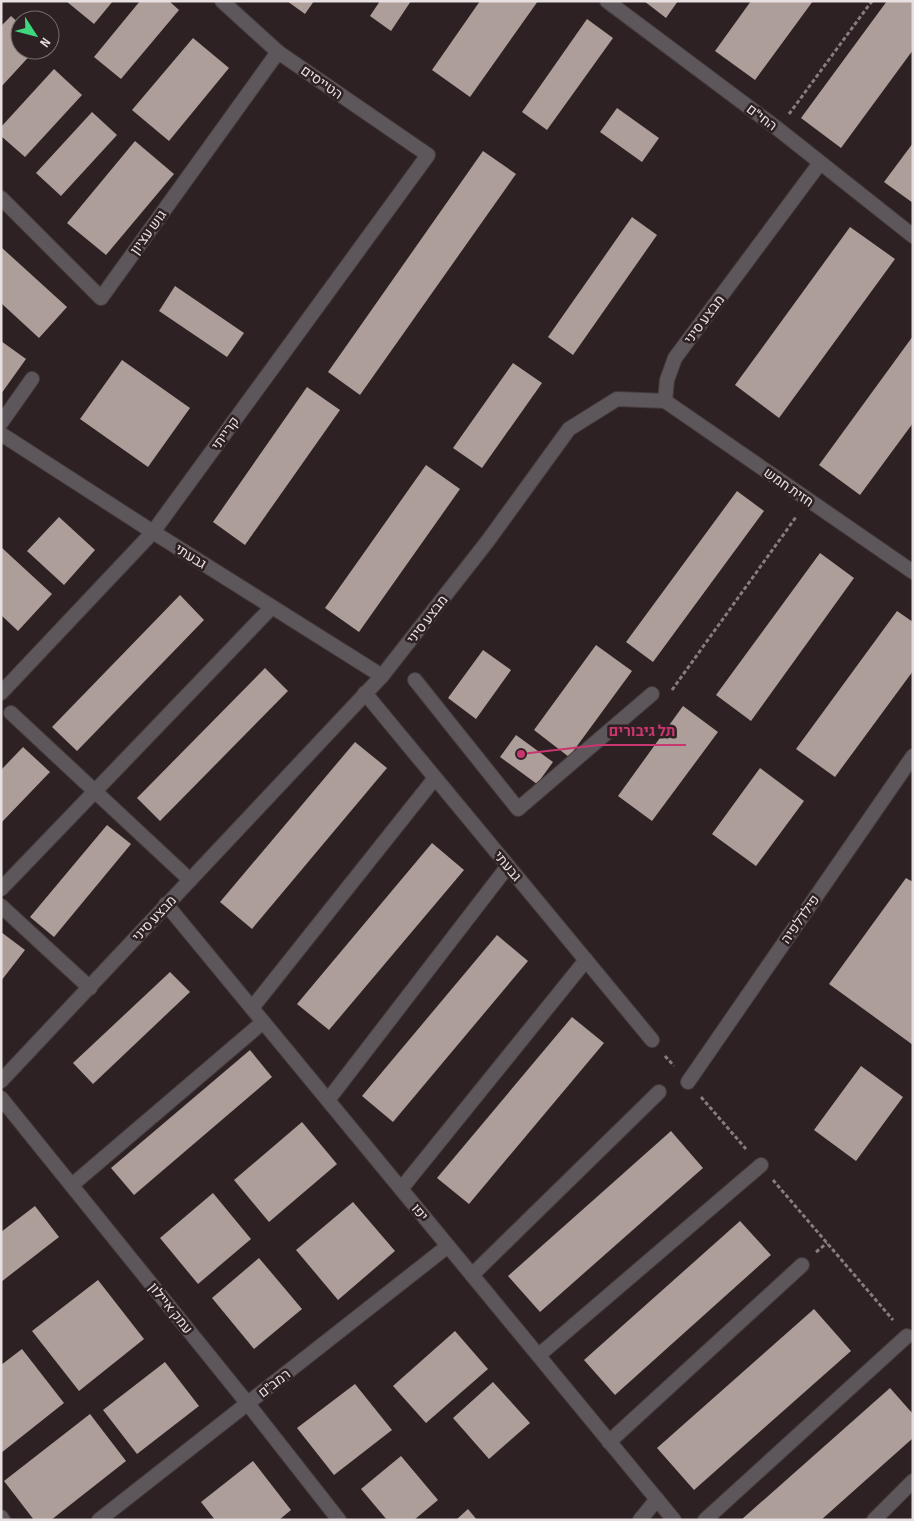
<svg xmlns="http://www.w3.org/2000/svg" width="914" height="1521" font-family="'Sofia Sans Condensed',Heebo,sans-serif">
<rect width="100%" height="100%" fill="#2d2123"/>
<g fill="#ad9e9a">
<polygon points="66,1 113,1 94,24"/>
<polygon points="140,1 169,1 179,10 121,79 94,57"/>
<polygon points="287,1 314,1 305,14"/>
<polygon points="380,1 411,1 391,31 370,16"/>
<polygon points="480,1 538,1 470,97 432,70"/>
<polygon points="644,1 678,1 666,18"/>
<polygon points="751,1 813,1 755,80 715,51"/>
<polygon points="887,1 913,1 913,50 841,148 801,118"/>
<polygon points="11,16 20,24 20,50 35,50 1,87 1,26"/>
<polygon points="587,19 613,38 547,130 522,112"/>
<polygon points="193,38 229,68 169,141 132,110"/>
<polygon points="54,69 82,95 25,157 1,136 1,127"/>
<polygon points="617,108 659,138 642,162 600,132"/>
<polygon points="92,112 117,135 61,196 36,173"/>
<polygon points="135,141 174,174 106,255 67,223"/>
<polygon points="913,143 913,203 884,182"/>
<polygon points="483,151 516,174 360,395 328,372"/>
<polygon points="632,217 657,235 573,355 548,337"/>
<polygon points="850,227 895,259 779,418 735,385"/>
<polygon points="1,247 67,307 39,338 1,303"/>
<polygon points="175,286 244,333 227,357 159,311"/>
<polygon points="913,336 913,423 860,495 819,465"/>
<polygon points="1,341 26,359 1,394"/>
<polygon points="122,360 190,408 148,467 80,419"/>
<polygon points="513,363 542,383 482,468 453,448"/>
<polygon points="307,387 340,410 245,545 213,522"/>
<polygon points="426,465 460,489 359,632 325,608"/>
<polygon points="737,491 764,511 653,662 626,642"/>
<polygon points="59,517 95,550 64,585 27,551"/>
<polygon points="1,547 52,594 18,631 1,615"/>
<polygon points="820,553 854,578 751,721 716,695"/>
<polygon points="180,595 204,620 77,751 52,727"/>
<polygon points="897,611 913,622 913,671 835,777 796,749"/>
<polygon points="596,645 632,671 569,757 534,730"/>
<polygon points="483,650 511,670 476,719 448,698"/>
<polygon points="265,668 288,691 160,821 137,798"/>
<polygon points="683,706 718,732 652,821 618,796"/>
<polygon points="516,735 553,762 537,784 500,757"/>
<polygon points="355,742 387,768 252,929 220,902"/>
<polygon points="23,747 50,772 1,823 1,770"/>
<polygon points="760,768 804,801 756,866 712,834"/>
<polygon points="107,825 131,844 54,937 30,917"/>
<polygon points="432,843 464,870 329,1030 297,1004"/>
<polygon points="906,878 913,882 913,1045 829,984"/>
<polygon points="1,932 25,950 1,981"/>
<polygon points="497,935 528,961 393,1122 362,1096"/>
<polygon points="170,972 190,992 93,1084 73,1063"/>
<polygon points="572,1017 604,1043 469,1204 437,1178"/>
<polygon points="250,1050 272,1077 134,1195 111,1168"/>
<polygon points="861,1066 903,1097 856,1161 814,1130"/>
<polygon points="302,1122 337,1164 269,1222 234,1180"/>
<polygon points="671,1131 703,1168 540,1312 508,1276"/>
<polygon points="213,1193 251,1239 198,1284 160,1238"/>
<polygon points="353,1202 395,1251 338,1300 296,1250"/>
<polygon points="35,1206 59,1237 1,1282 1,1232"/>
<polygon points="740,1221 771,1255 615,1395 584,1360"/>
<polygon points="259,1258 302,1309 254,1349 212,1298"/>
<polygon points="98,1280 144,1339 79,1391 32,1331"/>
<polygon points="814,1309 851,1351 694,1490 657,1448"/>
<polygon points="455,1331 488,1369 426,1423 393,1386"/>
<polygon points="22,1349 64,1403 1,1453 1,1365"/>
<polygon points="165,1362 199,1406 137,1454 103,1410"/>
<polygon points="493,1382 530,1423 489,1459 453,1418"/>
<polygon points="355,1384 392,1430 334,1475 297,1428"/>
<polygon points="890,1388 913,1414 913,1438 821,1520 741,1520"/>
<polygon points="90,1414 126,1461 51,1520 34,1520 4,1481"/>
<polygon points="401,1456 438,1500 414,1520 387,1520 361,1489"/>
<polygon points="253,1461 291,1510 279,1520 215,1520 201,1502"/>
<polygon points="468,1509 477,1520 456,1520"/>
</g>
<g fill="none" stroke-linecap="round" stroke-linejoin="round">
<g stroke="#473c3d" stroke-width="16">
<g id="service">
<polyline points="415,680 518,809 652,694"/>
<polyline points="11,713 190,880"/>
<polyline points="1,889 272,607"/>
<polyline points="1,906 90,988"/>
<polyline points="252,1008 435,778"/>
<polyline points="328,1100 508,866"/>
<polyline points="72,1185 263,1022"/>
<polyline points="401,1189 586,960"/>
<polyline points="539,1355 761,1165"/>
<polyline points="609,1442 802,1265"/>
<polyline points="705,1520 907,1336"/>
<polyline points="874,1520 913,1481"/>
</g>
</g>
<g stroke="#473c3d" stroke-width="16">
<g id="minor">
<polyline points="607,1 778,129 913,236"/>
<polyline points="1,198 101,298 278,52"/>
<polyline points="665,401 913,572"/>
<polyline points="665,401 667,380 675,358 820,163"/>
<polyline points="1,423 32,379"/>
<polyline points="1,434 153,532 382,676"/>
<polyline points="1,693 153,532 428,155 278,52 222,1"/>
<polyline points="365,693 652,1040"/>
<polyline points="166,904 674,1520"/>
<polyline points="1,1081 382,676 487,542 569,429 617,399 665,401"/>
<polyline points="688,1082 913,756"/>
<polyline points="1,1098 248,1404 339,1520"/>
<polyline points="472,1275 659,1092"/>
<polyline points="1,1517 3,1520"/>
<polyline points="99,1520 448,1246"/>
<polyline points="640,1520 657,1499"/>
</g>
</g>
<g stroke="#877d7e" stroke-width="3" stroke-dasharray="4 2.5" stroke-linecap="butt">
<polyline points="789,114 872,1"/>
<polyline points="672,690 796,517"/>
<polyline points="665,1056 674,1066"/>
<polyline points="701,1097 746,1149"/>
<polyline points="773,1180 893,1320"/>
<polyline points="816,1252 827,1243"/>
</g>
<use href="#service" stroke="#5d575b" stroke-width="14"/>
<use href="#minor" stroke="#5d575b" stroke-width="14"/>
</g>
<g text-anchor="middle" stroke-width="5" stroke-linejoin="round" paint-order="stroke">
<g font-size="14" fill="#e7dfe0" stroke="#2d2123">
<text transform="translate(322 82) rotate(35)" y="5">הטייסים</text>
<text transform="translate(762 117) rotate(37)" y="5">החי"ם</text>
<text transform="translate(148 232) rotate(-54)" y="5">גוש עציון</text>
<text transform="translate(704 319) rotate(-53)" y="5">מבצע סיני</text>
<text transform="translate(225 433) rotate(-54)" y="5">קרייתי</text>
<text transform="translate(789 487) rotate(35)" y="5">חזית חמש</text>
<text transform="translate(191 556) rotate(32)" y="5">גבעתי</text>
<text transform="translate(427 619) rotate(-52)" y="5">מבצע סיני</text>
<text transform="translate(508 866) rotate(50)" y="5">גבעתי</text>
<text transform="translate(154 918) rotate(-47)" y="5">מבצע סיני</text>
<text transform="translate(800 919) rotate(-55)" y="5">פילדלפיה</text>
<text transform="translate(420 1212) rotate(50)" y="5">יפו</text>
<text transform="translate(171 1308) rotate(51)" y="5">עמק איילון</text>
<text transform="translate(274 1383) rotate(-38)" y="5">רמב"ם</text>
</g>
</g>
<path fill="none" stroke="#c8366f" stroke-width="2" d="M521 754L599 745H686"/>
<circle fill="#c8366f" stroke="#2d2123" stroke-width="2" cx="521" cy="754" r="5"/>
<g font-size="15" text-anchor="middle" font-weight="bold" fill="#c8366f" stroke="#2d2123" stroke-width="5" stroke-linejoin="round" paint-order="stroke">
<text x="642" y="736">תל גיבורים</text>
</g>
<rect width="914" height="1521" fill="none" stroke="#e7dfe0" stroke-width="5"/>
<g transform="translate(35 35) rotate(126)"><circle r="24" fill="#2d2123" stroke="#776d6f"/>
<path d="M0-4L9 19L0 12L-9 19Z" fill="#3ed77d"/>
<text y="-8" font-size="14" font-weight="bold" text-anchor="middle" fill="#e7dfe0">N</text>
</g>
</svg>
